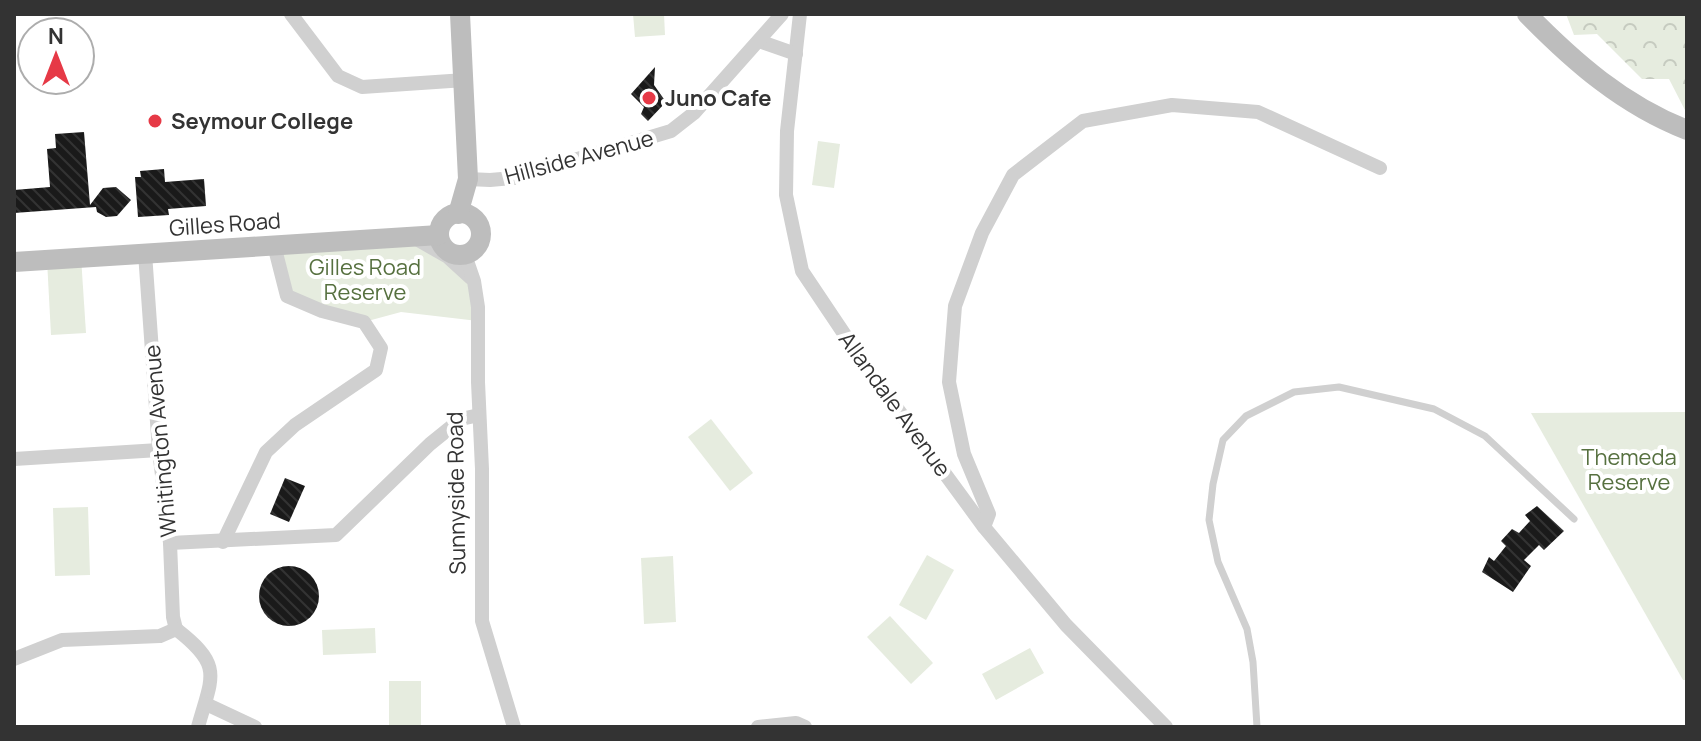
<svg xmlns="http://www.w3.org/2000/svg" width="1701" height="741" font-family="Manrope,sans-serif">
<defs>
<pattern id="forest-crowns" width="20" height="18" patternUnits="userSpaceOnUse" patternTransform="scale(2)"><rect width="20" height="18" fill="#e6ecdf"/><path d="M2 6a3 3 0 1 1 6 0M12 15a3 3 0 1 1 6 0" fill="none" stroke="#c6cbc0"/></pattern>
<pattern id="building-back-hatch" width="6" height="6" patternUnits="userSpaceOnUse" patternTransform="scale(2)"><rect width="6" height="6" fill="#1a1a1a"/><path d="M-1 5l2 2M0 0l6 6M5-1l2 2" fill="none" stroke="#333"/></pattern>
</defs>
<rect width="100%" height="100%" fill="#fff"/>
<polygon fill="url(#forest-crowns)" points="1566,14 1687,14 1687,114 1669,79 1642,79 1597,34 1574,35"/>
<g fill="#e6ecdf">
<polygon points="633,14 664,14 665,35 635,37"/>
<polygon points="818,141 840,144 834,188 812,185"/>
<polygon points="441,243 451,253 465,255 478,321 401,312 364,322 287,296 274,245"/>
<polygon points="81,257 86,333 51,335 47,260"/>
<polygon points="1687,412 1687,680 1683,680 1531,413"/>
<polygon points="711,419 753,473 730,491 688,437"/>
<polygon points="88,507 90,575 55,576 53,508"/>
<polygon points="927,555 954,570 926,620 899,605"/>
<polygon points="673,556 676,622 644,624 641,558"/>
<polygon points="890,616 933,663 911,684 867,637"/>
<polygon points="375,628 376,653 323,655 322,630"/>
<polygon points="1030,648 1044,673 996,700 982,674"/>
<rect x="389" y="681" width="32" height="46"/>
</g>
<g fill="url(#building-back-hatch)">
<polygon points="655,67 654,85 666,102 648,121 641,114 644,107 631,94"/>
<polygon points="84,132 90,205 103,188 116,187 131,200 117,216 106,217 97,212 96,207 14,213 14,190 50,187 47,149 56,148 55,134"/>
<polygon points="164,169 165,182 204,179 206,206 168,209 169,215 138,217 135,177 141,177 140,171"/>
<polygon points="285,478 305,486 289,522 270,514"/>
<polygon points="1537,506 1564,531 1544,550 1539,545 1524,560 1531,566 1513,592 1482,572 1489,557 1494,561 1506,546 1501,541 1512,529 1519,533 1530,521 1525,515"/>
<circle cx="289" cy="596" r="30"/>
</g>
<g fill="none" stroke-linecap="round" stroke-linejoin="round">
<polyline stroke="#d0d0d0" stroke-width="7" points="1257,727 1253,662 1247,629 1218,562 1209,520 1213,484 1223,440 1246,416 1294,392 1339,387 1434,409 1485,436 1574,519"/>
<g stroke="#d0d0d0" stroke-width="14">
<polyline points="291,14 338,76 362,87 465,80"/>
<polyline points="800,14 787,131 786,195 802,271 863,362 984,527 1066,625 1166,727"/>
<polyline points="759,41 796,54"/>
<polyline points="468,179 490,180 514,178 671,131 694,113 782,14"/>
<polyline points="413,237 448,257 471,278"/>
<polyline points="145,253 159,450 170,543 173,617 176,629"/>
<polyline points="465,255 474,281 478,307 478,382 482,469 482,621 514,727"/>
<polyline points="14,459 159,450"/>
<polyline points="984,527 989,514 964,454 949,382 955,306 982,233 1013,175 1083,121 1172,105 1258,112 1380,168"/>
<polyline points="223,542 266,452 295,425 376,370 381,348 364,322 322,311 287,296 274,245"/>
<polyline points="170,543 336,535 430,444 461,419 479,415"/>
<path d="M176,629C224,666 212,676 198,727"/>
<polyline points="14,659 62,640 160,636 176,629"/>
<polyline points="206,704 255,727"/>
<polyline points="758,727 796,723 805,727"/>
</g>
<g stroke="#bdbdbd" stroke-width="20">
<path d="M1527,14C1574,62 1623,105 1687,130"/>
<circle cx="460" cy="234" r="21"/>
<polyline points="458,214 468,179 460,14"/>
<polyline points="14,262 439,235"/>
</g>
</g>
<g fill="#e63946" stroke="#fff" stroke-width="3">
<circle cx="649" cy="98" r="8"/>
<circle cx="155" cy="121" r="8"/>
</g>
<g text-anchor="middle" stroke-width="8" stroke-linejoin="round" paint-order="stroke">
<g font-size="22" font-weight="bold" fill="#333" stroke="#fff" text-anchor="start">
<text x="665" y="106">Juno Cafe</text>
<text x="171" y="129">Seymour College</text>
</g>
<g font-size="22" fill="#333" stroke="#fff">
<text transform="translate(579 157) rotate(-15)" y="8">Hillside Avenue</text>
<text transform="translate(225 224) rotate(-4)" y="8">Gilles Road</text>
<text transform="translate(895 404) rotate(54)" y="8">Allandale Avenue</text>
<text transform="translate(160 441) rotate(-95)" y="8">Whitington Avenue</text>
<text transform="translate(456 493) rotate(-91)" y="8">Sunnyside Road</text>
</g>
<g font-size="22" fill="#56703f" stroke="#fff">
<text x="365" y="275">Gilles Road<tspan x="365" dy="25">Reserve</tspan></text>
<text x="1629" y="465">Themeda<tspan x="1629" dy="25">Reserve</tspan></text>
</g>
</g>
<rect width="1701" height="741" fill="none" stroke="#333333" stroke-width="32"/>
<g transform="translate(56 56)"><circle r="38" fill="#ffffff" stroke="#adadad" stroke-width="2"/>
<path d="M0-6L14 30L0 20L-14 30Z" fill="#e63946"/>
<text y="-12" font-size="22" font-weight="bold" text-anchor="middle" fill="#333333">N</text>
</g>
</svg>
